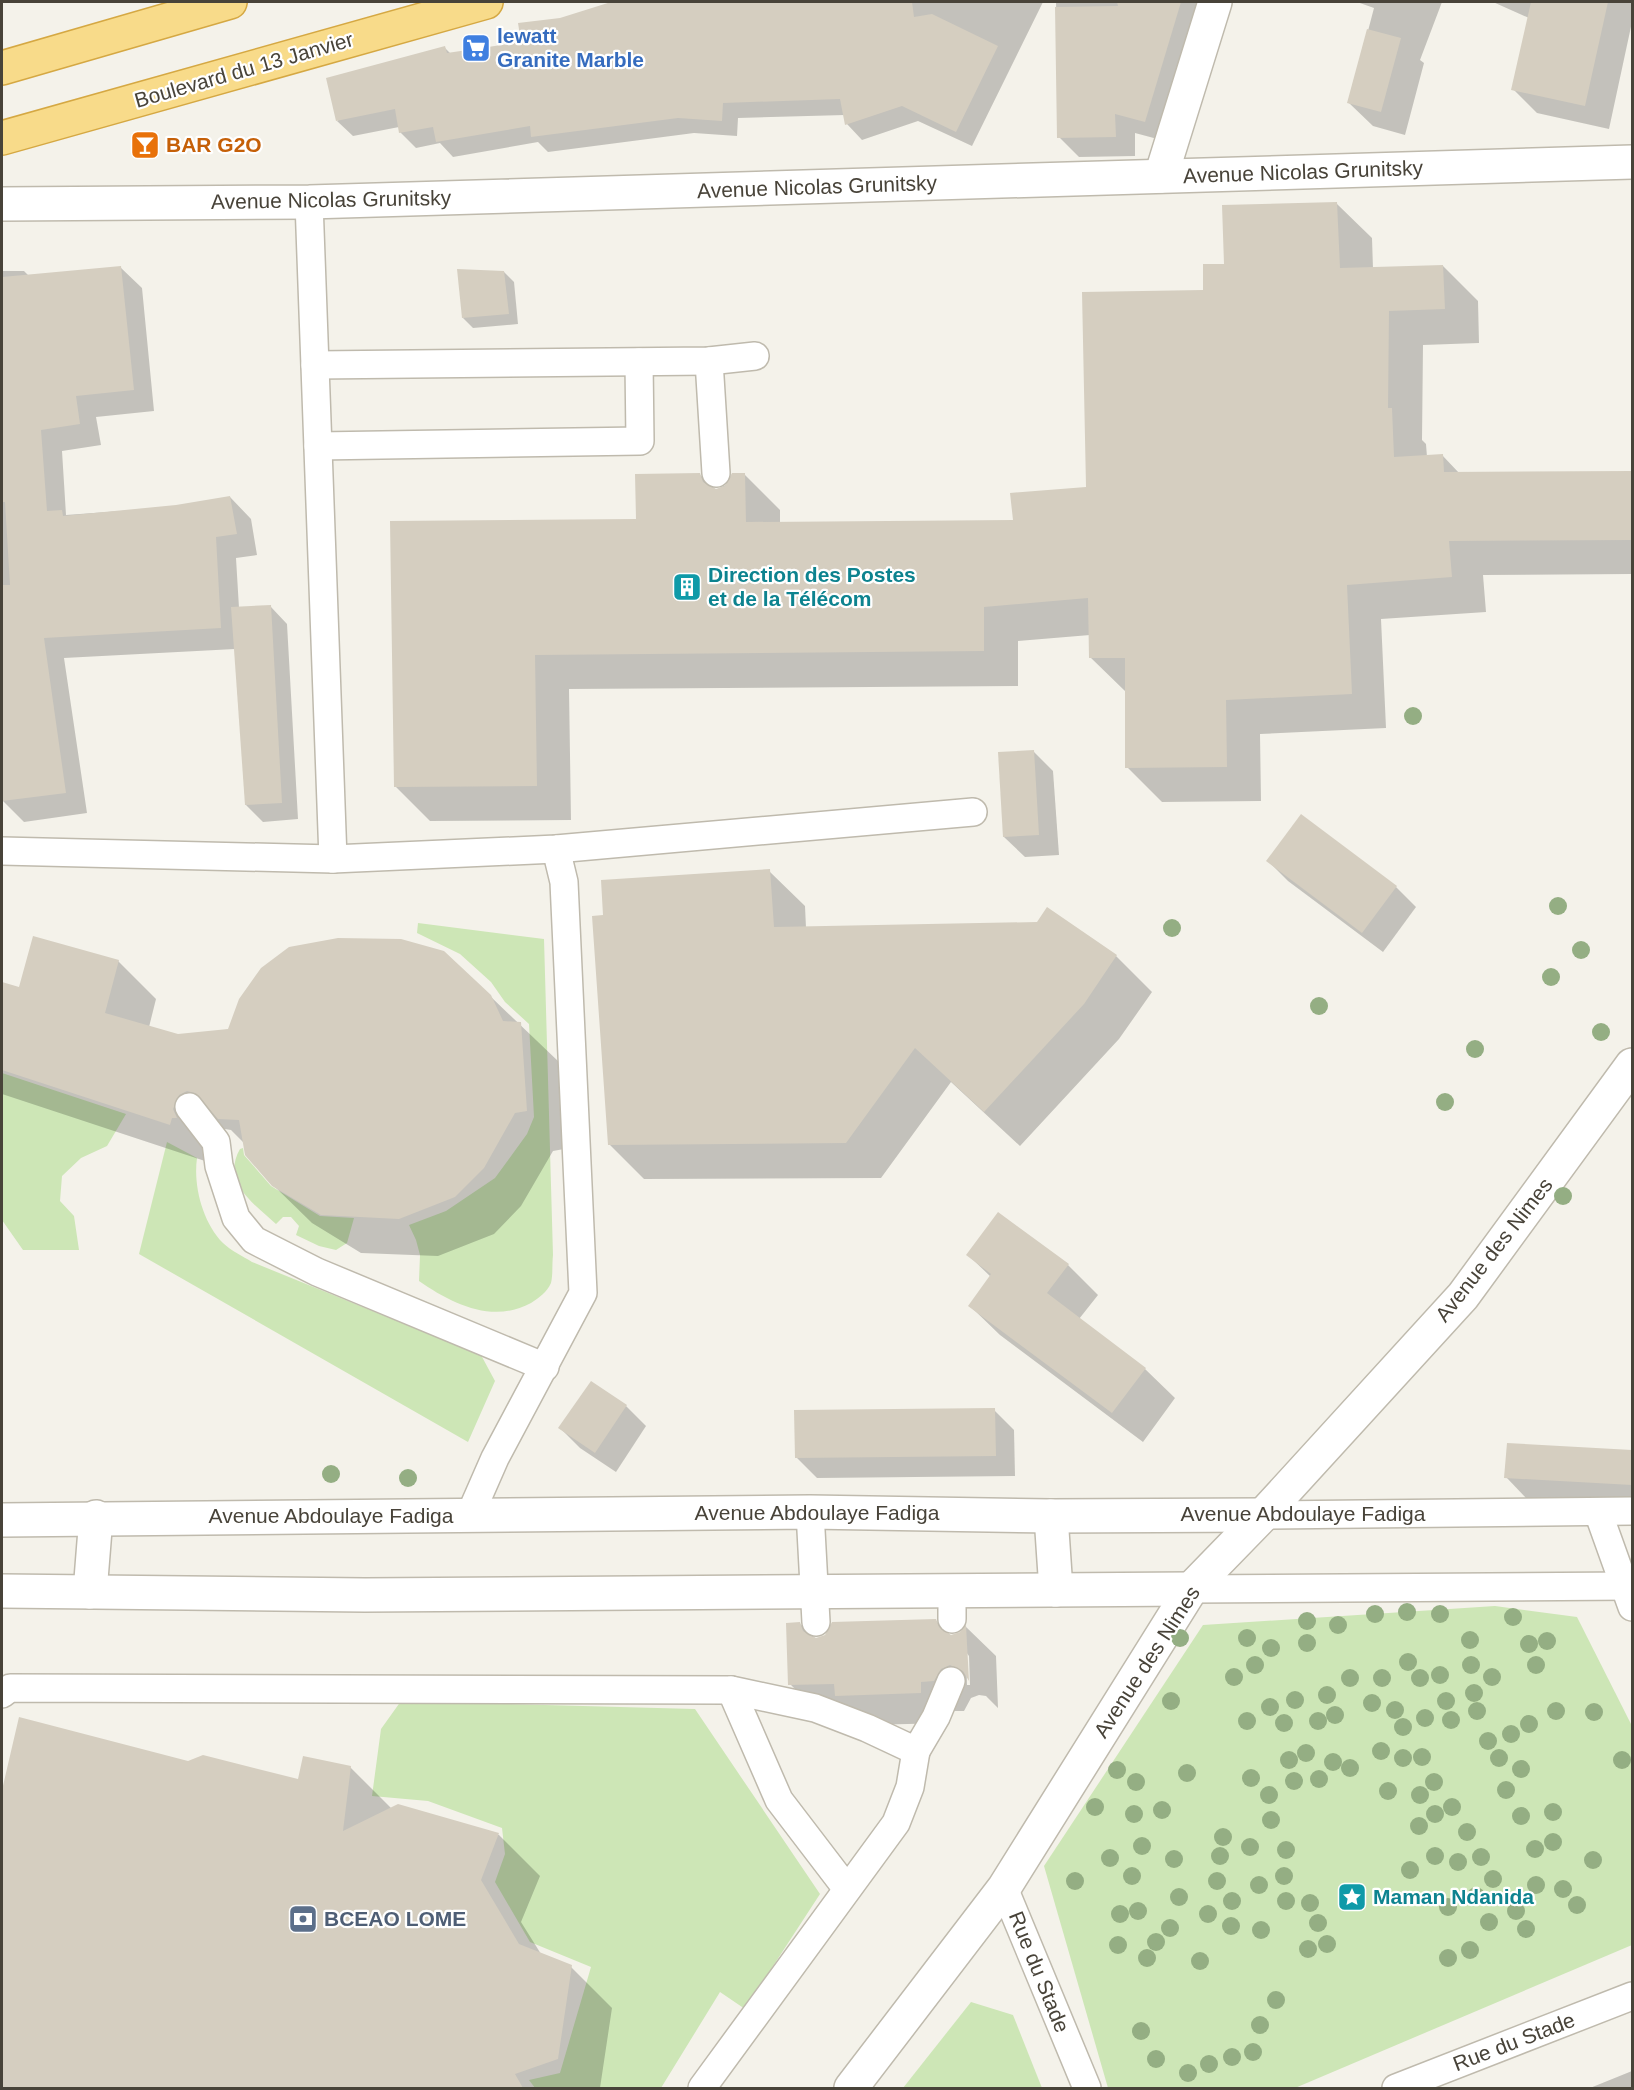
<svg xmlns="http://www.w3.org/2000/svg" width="1634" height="2090" font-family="Arial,sans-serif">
<rect width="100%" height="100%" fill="#f4f2ea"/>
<g fill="#cde6b6">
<path d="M418,923L544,939L553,1255C552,1263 553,1275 551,1283C547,1292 539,1298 531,1303C493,1324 452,1304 419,1281L420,1255L416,1240L409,1225L446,1211L495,1178L527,1134L534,1117L529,1024L505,1002L491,982L460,954L417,933Z"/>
<polygon points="2,1073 126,1114 107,1146 81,1158 62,1176 60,1201 74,1216 79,1250 23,1250 2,1220"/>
<path d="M167,1142L197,1158C193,1186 203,1223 223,1243C231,1251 243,1256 252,1262L481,1355L495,1381L468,1442L139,1254Z"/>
<path d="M243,1148L244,1155L271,1186L320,1216L354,1218L347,1243L336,1250L319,1246L296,1235L299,1226L291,1217H283L276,1224C254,1204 221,1182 240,1149Z"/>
<polygon points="1495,1606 1577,1617 1632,1726 1632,1945 1295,2088 1108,2088 1044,1866 1203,1625"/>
<polygon points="401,1701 695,1709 820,1894 745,2009 720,1992 661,2088 535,2088 529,2080 560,2073 591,1967 530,1942 495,1882 505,1854 502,1828 428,1801 372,1796 381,1729"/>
<polygon points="971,2002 1013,2015 1042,2088 903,2088"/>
</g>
<g fill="#0003" fill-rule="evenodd">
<polygon points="616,2 1043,2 972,146 918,121 862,140 847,124 845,115 738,118 737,136 694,133 548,152 538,142 453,157 440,143 416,148 400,132 399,127 353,136 337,121 445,48 451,54 522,43 560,19"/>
<polygon points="1056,2 1202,2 1165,141 1135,133 1135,156 1079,157 1059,137"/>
<polygon points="1357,2 1442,2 1420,60 1424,63 1405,135 1373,126 1349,103 1374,8"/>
<polygon points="1493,2 1632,2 1632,22 1609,129 1537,113 1513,89 1529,18"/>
<polygon points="1337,204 1372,238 1373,269 1443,266 1478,301 1479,343 1423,345 1422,440 1426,444 1427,457 1442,455 1460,474 1632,473 1632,574 1483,575 1486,612 1381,619 1386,728 1260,734 1261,801 1162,802 1127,767 1126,692 1090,657 1090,635 1018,641 1018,686 569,689 571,820 430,821 395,786 637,520 700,475 716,490 745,475 780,510 780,523 1014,521 1087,488 1204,292 1226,265"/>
<polygon points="120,267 142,288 154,411 96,417 101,445 62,451 66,515 176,507 230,497 251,519 257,555 236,558 239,608 271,607 287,624 298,819 263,822 246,805 235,649 64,658 87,813 24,822 3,801 2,271 24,271 29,276"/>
<polygon points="504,272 514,282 518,324 473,328 463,318"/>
<polygon points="1033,751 1053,771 1059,855 1025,857 1004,837"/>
<polygon points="1268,861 1396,887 1416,907 1383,952 1288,881"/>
<polygon points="769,871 805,906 806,928 1038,923 1047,909 1116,956 1152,992 1119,1039 1020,1146 951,1082 881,1178 644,1179 609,1144 604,917"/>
<polygon points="118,961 156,999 149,1027 178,1036 490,996 559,1062 564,1149 553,1151 521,1206 494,1234 438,1256 361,1253 312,1223 273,1185 244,1143 231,1130 225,1129 212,1139 208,1162 2,1094 2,984 20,989"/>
<polygon points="968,1255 1068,1265 1098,1295 1079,1319 1145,1369 1175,1398 1143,1442 1000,1335 970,1306 991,1277"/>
<polygon points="626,1406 646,1426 616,1472 580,1448 560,1428"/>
<polygon points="994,1410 1014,1430 1015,1476 817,1478 796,1457"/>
<polygon points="1508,1444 1632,1451 1632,1503 1526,1498 1506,1477"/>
<path d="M936,1621L951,1636L961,1634L966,1627L996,1656L998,1708L986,1696L979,1695L971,1698L964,1711H950V1723L866,1725L820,1714L790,1684L800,1624L816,1639ZM966,1652L969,1656L970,1685H967Z"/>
<polygon points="20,1719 188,1762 299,1781 350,1767 392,1809 398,1806 499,1835 540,1876 521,1922 541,1954 571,1967 612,2008 600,2088 2,2088 2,1796"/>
<polygon points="1632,2071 1632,2088 1590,2088"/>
</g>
<g fill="#d5cec0">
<polygon points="611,2 912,2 914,17 932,14 998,46 956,132 902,106 845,125 840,99 723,103 722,121 678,118 531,137 530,126 436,142 433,127 399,133 395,109 336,121 326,78 445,46 447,53 521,42 518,23 560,18"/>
<polygon points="1117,2 1181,2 1145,122 1115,114 1116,137 1057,138 1055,7 1118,6"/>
<polygon points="1531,2 1608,2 1585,106 1511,90"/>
<polygon points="1367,29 1401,38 1381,112 1347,103"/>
<polygon points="1337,202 1340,268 1443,265 1445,309 1389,311 1388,408 1392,408 1394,457 1443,454 1444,472 1632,471 1632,540 1449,541 1452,577 1347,585 1352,694 1226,700 1227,767 1125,768 1125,658 1089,658 1088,598 984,607 984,651 535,655 537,786 394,787 390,521 636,519 635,474 700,473 703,482 716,489 725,486 732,473 745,473 746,522 1013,520 1010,493 1086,487 1082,292 1203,290 1203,264 1224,264 1222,205"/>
<polygon points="121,266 134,390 76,396 80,424 41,430 47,511 62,510 63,516 176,505 230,496 237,534 216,537 221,628 44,638 66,793 2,801 2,585 10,585 5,502 2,502 2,277"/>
<polygon points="457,269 504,271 509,314 462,318"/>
<polygon points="271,605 282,803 245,805 231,607"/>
<polygon points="1034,750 1039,835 1003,837 998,752"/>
<polygon points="1301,814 1397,886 1362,933 1266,861"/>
<polygon points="770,869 774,927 1037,922 1047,907 1117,955 1084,1004 984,1112 915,1048 846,1143 608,1145 592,916 603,915 601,880"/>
<polygon points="33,936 119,960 105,1013 178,1034 228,1029 239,999 261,968 289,947 338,938 401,939 444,951 491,995 503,1021 521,1022 527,1111 515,1113 484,1168 455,1197 399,1219 321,1215 272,1186 245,1155 239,1120 218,1119 195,1093 187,1091 179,1095 173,1109 177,1118 172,1118 170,1125 2,1070 2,982 19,987"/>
<polygon points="998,1212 1069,1264 1047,1293 1146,1368 1112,1413 968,1306 991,1274 966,1255"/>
<polygon points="591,1381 627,1405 595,1453 558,1428"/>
<polygon points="995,1408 996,1456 795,1458 794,1410"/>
<polygon points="1507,1443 1632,1450 1632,1485 1504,1478"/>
<polygon points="936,1619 939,1627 951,1635 960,1632 966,1625 969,1681 963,1671 950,1665 941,1669 934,1681 921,1682 921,1693 835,1696 834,1684 788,1685 786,1623 800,1622 803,1631 816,1638 825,1635 832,1622"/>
<polygon points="19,1717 188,1761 203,1755 298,1779 303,1756 351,1766 343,1831 398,1804 499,1833 481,1880 519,1944 572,1965 558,2059 515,2074 523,2088 2,2088 2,1790"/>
</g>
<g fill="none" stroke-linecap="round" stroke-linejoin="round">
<g stroke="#bfbaad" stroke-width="30">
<g id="service">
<polyline points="309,202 333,859"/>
<polyline points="709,361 716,473"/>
<polyline points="315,365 709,361 755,356"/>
<polyline points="318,446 640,441 639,362"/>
<polyline points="2,851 333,859 556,849 973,812"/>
<polyline points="189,1107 216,1142 219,1166 236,1218 254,1240 317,1272 545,1367"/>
<polyline points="810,1512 816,1622"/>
<polyline points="1598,1512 1632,1607"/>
<polyline points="470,1515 495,1458 583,1293 564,882 556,849"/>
<polyline points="1263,1515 1632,1511"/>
<polyline points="1191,1589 1632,1586"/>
<polyline points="952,1591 952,1619"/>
<polyline points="731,1690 779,1800 847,1889"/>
<polyline points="2,1694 10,1688 731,1690 815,1708 867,1728 916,1751 910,1787 896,1823 702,2088"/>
<polyline points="916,1751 936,1717 951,1681"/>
<polyline points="1004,1888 1087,2088"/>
<polyline points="1396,2088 1632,1996"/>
</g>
</g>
<g stroke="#bfbaad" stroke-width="36">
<g id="minor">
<polyline points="1161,176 1215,2"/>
<polyline points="2,204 309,202 1632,162"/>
<polyline points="1051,1516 1056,1590"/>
<polyline points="2,1520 810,1512 1051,1516 1263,1515"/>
<polyline points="2,1591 365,1595 1191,1589"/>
<polyline points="90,1592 96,1517"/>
<polyline points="851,2088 1004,1888 1191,1589 1263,1515 1463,1296 1632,1065"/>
</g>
</g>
<g stroke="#d5a843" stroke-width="36">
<g id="trunk">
<polyline points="2,68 230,2"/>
<polyline points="2,138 486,2"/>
</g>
</g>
<use href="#service" stroke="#fff" stroke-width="27"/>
<use href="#minor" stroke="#fff" stroke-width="33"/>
<use href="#trunk" stroke="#f8db8a" stroke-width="33"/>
</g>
<g fill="#94ae83">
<circle cx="1413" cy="716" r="9"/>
<circle cx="1558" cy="906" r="9"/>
<circle cx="1172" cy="928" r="9"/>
<circle cx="1581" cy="950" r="9"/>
<circle cx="1551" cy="977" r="9"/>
<circle cx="1319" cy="1006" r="9"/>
<circle cx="1601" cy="1032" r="9"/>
<circle cx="1475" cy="1049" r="9"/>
<circle cx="1445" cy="1102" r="9"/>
<circle cx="1563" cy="1196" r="9"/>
<circle cx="331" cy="1474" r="9"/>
<circle cx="408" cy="1478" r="9"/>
<circle cx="1407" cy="1612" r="9"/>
<circle cx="1375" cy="1614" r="9"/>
<circle cx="1440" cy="1614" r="9"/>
<circle cx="1513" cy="1617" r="9"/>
<circle cx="1307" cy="1621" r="9"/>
<circle cx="1338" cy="1625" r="9"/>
<circle cx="1180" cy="1638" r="9"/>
<circle cx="1247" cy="1638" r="9"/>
<circle cx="1470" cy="1640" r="9"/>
<circle cx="1547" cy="1641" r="9"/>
<circle cx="1307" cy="1643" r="9"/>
<circle cx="1529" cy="1644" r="9"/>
<circle cx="1271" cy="1648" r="9"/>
<circle cx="1408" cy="1662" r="9"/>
<circle cx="1255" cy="1665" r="9"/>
<circle cx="1471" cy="1665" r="9"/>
<circle cx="1536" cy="1665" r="9"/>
<circle cx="1440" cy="1675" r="9"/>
<circle cx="1234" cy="1677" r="9"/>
<circle cx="1492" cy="1677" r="9"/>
<circle cx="1350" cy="1678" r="9"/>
<circle cx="1382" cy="1678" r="9"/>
<circle cx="1420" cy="1678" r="9"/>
<circle cx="1474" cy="1693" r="9"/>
<circle cx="1327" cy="1695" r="9"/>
<circle cx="1295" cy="1700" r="9"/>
<circle cx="1171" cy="1701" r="9"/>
<circle cx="1446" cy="1701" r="9"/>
<circle cx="1372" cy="1703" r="9"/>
<circle cx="1270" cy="1707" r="9"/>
<circle cx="1395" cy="1710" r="9"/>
<circle cx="1477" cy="1711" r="9"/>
<circle cx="1556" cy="1711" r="9"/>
<circle cx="1594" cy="1712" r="9"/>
<circle cx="1335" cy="1715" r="9"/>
<circle cx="1425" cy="1718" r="9"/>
<circle cx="1451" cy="1720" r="9"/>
<circle cx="1247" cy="1721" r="9"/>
<circle cx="1318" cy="1721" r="9"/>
<circle cx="1284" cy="1723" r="9"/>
<circle cx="1529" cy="1724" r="9"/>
<circle cx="1403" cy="1727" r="9"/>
<circle cx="1511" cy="1734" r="9"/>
<circle cx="1488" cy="1741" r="9"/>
<circle cx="1381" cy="1751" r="9"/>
<circle cx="1306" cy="1753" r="9"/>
<circle cx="1422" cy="1757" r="9"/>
<circle cx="1403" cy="1758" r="9"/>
<circle cx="1499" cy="1758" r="9"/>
<circle cx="1289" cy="1760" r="9"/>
<circle cx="1622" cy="1760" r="9"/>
<circle cx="1333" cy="1762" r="9"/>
<circle cx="1350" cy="1768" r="9"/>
<circle cx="1521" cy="1769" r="9"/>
<circle cx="1117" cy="1770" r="9"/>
<circle cx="1187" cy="1773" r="9"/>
<circle cx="1251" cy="1778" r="9"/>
<circle cx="1319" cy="1779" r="9"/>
<circle cx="1294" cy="1781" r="9"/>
<circle cx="1136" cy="1782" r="9"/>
<circle cx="1434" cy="1782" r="9"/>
<circle cx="1506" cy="1790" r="9"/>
<circle cx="1388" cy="1791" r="9"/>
<circle cx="1269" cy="1795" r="9"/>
<circle cx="1420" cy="1795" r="9"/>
<circle cx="1095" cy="1807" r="9"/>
<circle cx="1452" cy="1807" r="9"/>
<circle cx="1162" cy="1810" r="9"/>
<circle cx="1553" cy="1812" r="9"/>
<circle cx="1134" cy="1814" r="9"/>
<circle cx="1435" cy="1814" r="9"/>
<circle cx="1521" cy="1816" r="9"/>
<circle cx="1271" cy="1820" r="9"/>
<circle cx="1419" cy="1826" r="9"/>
<circle cx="1467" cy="1832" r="9"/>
<circle cx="1223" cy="1837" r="9"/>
<circle cx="1553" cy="1842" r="9"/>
<circle cx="1142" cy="1846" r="9"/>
<circle cx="1250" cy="1847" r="9"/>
<circle cx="1535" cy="1849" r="9"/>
<circle cx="1286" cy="1850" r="9"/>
<circle cx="1220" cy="1856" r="9"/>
<circle cx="1435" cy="1856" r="9"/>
<circle cx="1481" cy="1857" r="9"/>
<circle cx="1110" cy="1858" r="9"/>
<circle cx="1174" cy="1859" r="9"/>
<circle cx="1593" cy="1860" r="9"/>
<circle cx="1458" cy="1862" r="9"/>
<circle cx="1410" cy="1870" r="9"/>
<circle cx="1132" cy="1876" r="9"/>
<circle cx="1284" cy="1876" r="9"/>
<circle cx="1493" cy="1879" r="9"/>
<circle cx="1075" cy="1881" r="9"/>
<circle cx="1217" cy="1881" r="9"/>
<circle cx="1259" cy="1885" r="9"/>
<circle cx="1536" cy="1885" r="9"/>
<circle cx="1563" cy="1889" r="9"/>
<circle cx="1476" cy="1896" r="9"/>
<circle cx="1179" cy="1897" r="9"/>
<circle cx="1232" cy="1901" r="9"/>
<circle cx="1286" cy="1901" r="9"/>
<circle cx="1310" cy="1903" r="9"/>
<circle cx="1577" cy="1905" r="9"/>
<circle cx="1448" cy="1907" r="9"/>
<circle cx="1138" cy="1911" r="9"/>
<circle cx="1516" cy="1911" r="9"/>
<circle cx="1120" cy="1914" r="9"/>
<circle cx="1208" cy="1914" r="9"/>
<circle cx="1489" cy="1922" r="9"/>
<circle cx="1318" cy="1923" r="9"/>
<circle cx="1231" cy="1926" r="9"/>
<circle cx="1170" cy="1928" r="9"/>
<circle cx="1526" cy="1929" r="9"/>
<circle cx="1261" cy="1930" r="9"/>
<circle cx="1156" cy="1942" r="9"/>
<circle cx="1327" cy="1944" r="9"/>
<circle cx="1118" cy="1945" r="9"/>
<circle cx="1308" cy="1949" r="9"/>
<circle cx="1470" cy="1950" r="9"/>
<circle cx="1147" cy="1958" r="9"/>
<circle cx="1448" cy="1958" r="9"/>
<circle cx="1200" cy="1961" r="9"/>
<circle cx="1276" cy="2000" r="9"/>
<circle cx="1260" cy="2025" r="9"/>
<circle cx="1141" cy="2031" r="9"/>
<circle cx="1253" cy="2052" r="9"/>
<circle cx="1232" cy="2057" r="9"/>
<circle cx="1156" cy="2059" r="9"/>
<circle cx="1209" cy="2064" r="9"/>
<circle cx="1188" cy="2073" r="9"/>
</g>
<defs>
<g id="supermarket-square" transform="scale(1.5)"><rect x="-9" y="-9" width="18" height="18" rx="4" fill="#3f7fe0" stroke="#fff"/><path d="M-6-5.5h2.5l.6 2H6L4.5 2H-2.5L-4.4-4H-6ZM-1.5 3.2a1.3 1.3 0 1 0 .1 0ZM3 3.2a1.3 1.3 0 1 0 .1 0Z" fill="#fff"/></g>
<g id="bar-square" transform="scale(1.5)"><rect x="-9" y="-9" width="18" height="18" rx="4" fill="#e8710a" stroke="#fff"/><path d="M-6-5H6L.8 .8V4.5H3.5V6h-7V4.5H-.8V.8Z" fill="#fff"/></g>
<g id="building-square" transform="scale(1.5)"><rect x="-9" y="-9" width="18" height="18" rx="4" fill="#0f9aa8" stroke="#fff"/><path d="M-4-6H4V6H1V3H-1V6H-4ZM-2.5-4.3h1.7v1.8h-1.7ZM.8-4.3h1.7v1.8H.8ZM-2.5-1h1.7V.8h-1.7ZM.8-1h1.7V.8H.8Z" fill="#fff"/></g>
<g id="sight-square" transform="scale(1.5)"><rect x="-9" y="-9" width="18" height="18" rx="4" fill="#0f9aa8" stroke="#fff"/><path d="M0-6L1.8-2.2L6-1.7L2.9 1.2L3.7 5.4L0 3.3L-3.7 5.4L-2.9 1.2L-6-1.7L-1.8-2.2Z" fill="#fff"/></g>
<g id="bank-square" transform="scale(1.5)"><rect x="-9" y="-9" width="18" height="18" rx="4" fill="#5c6f8a" stroke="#fff"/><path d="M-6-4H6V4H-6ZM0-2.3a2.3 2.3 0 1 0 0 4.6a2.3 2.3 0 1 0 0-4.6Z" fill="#fff"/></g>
</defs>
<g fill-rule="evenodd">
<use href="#supermarket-square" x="476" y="48"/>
<use href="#bar-square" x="145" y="145"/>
<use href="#building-square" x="687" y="587"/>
<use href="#sight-square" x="1352" y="1897"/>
<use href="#bank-square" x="303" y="1919"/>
</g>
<g text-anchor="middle" stroke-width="4.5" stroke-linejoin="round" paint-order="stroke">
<g font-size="21" font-weight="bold" fill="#366cbe" stroke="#fff" text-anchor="start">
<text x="497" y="43">lewatt<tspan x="497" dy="24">Granite Marble</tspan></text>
</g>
<g font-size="21" fill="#484339" stroke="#fff">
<text transform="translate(244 70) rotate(-16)" y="7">Boulevard du 13 Janvier</text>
<text transform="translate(1303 172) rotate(-2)" y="7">Avenue Nicolas Grunitsky</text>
<text transform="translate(817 187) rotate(-2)" y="7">Avenue Nicolas Grunitsky</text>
<text transform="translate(331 200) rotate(-1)" y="7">Avenue Nicolas Grunitsky</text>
<text transform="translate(1494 1250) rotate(-52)" y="7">Avenue des Nimes</text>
<text x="817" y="1520">Avenue Abdoulaye Fadiga</text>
<text x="1303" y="1521">Avenue Abdoulaye Fadiga</text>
<text x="331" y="1523">Avenue Abdoulaye Fadiga</text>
<text transform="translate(1147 1662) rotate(-57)" y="7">Avenue des Nimes</text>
<text transform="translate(1039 1972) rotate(68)" y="7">Rue du Stade</text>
<text transform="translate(1514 2042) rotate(-21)" y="7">Rue du Stade</text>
</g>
<g font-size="21" font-weight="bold" fill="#c56008" stroke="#fff" text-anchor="start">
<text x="166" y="152">BAR G2O</text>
</g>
<g font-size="21" font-weight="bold" fill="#0d838f" stroke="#fff" text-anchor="start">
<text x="708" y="582">Direction des Postes<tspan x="708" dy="24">et de la Télécom</tspan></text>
<text x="1373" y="1904">Maman Ndanida</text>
</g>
<g font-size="21" font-weight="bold" fill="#4e5e75" stroke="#fff" text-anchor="start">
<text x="324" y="1926">BCEAO LOME</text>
</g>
</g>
<rect width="1634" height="2090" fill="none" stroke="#484339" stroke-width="6"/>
</svg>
